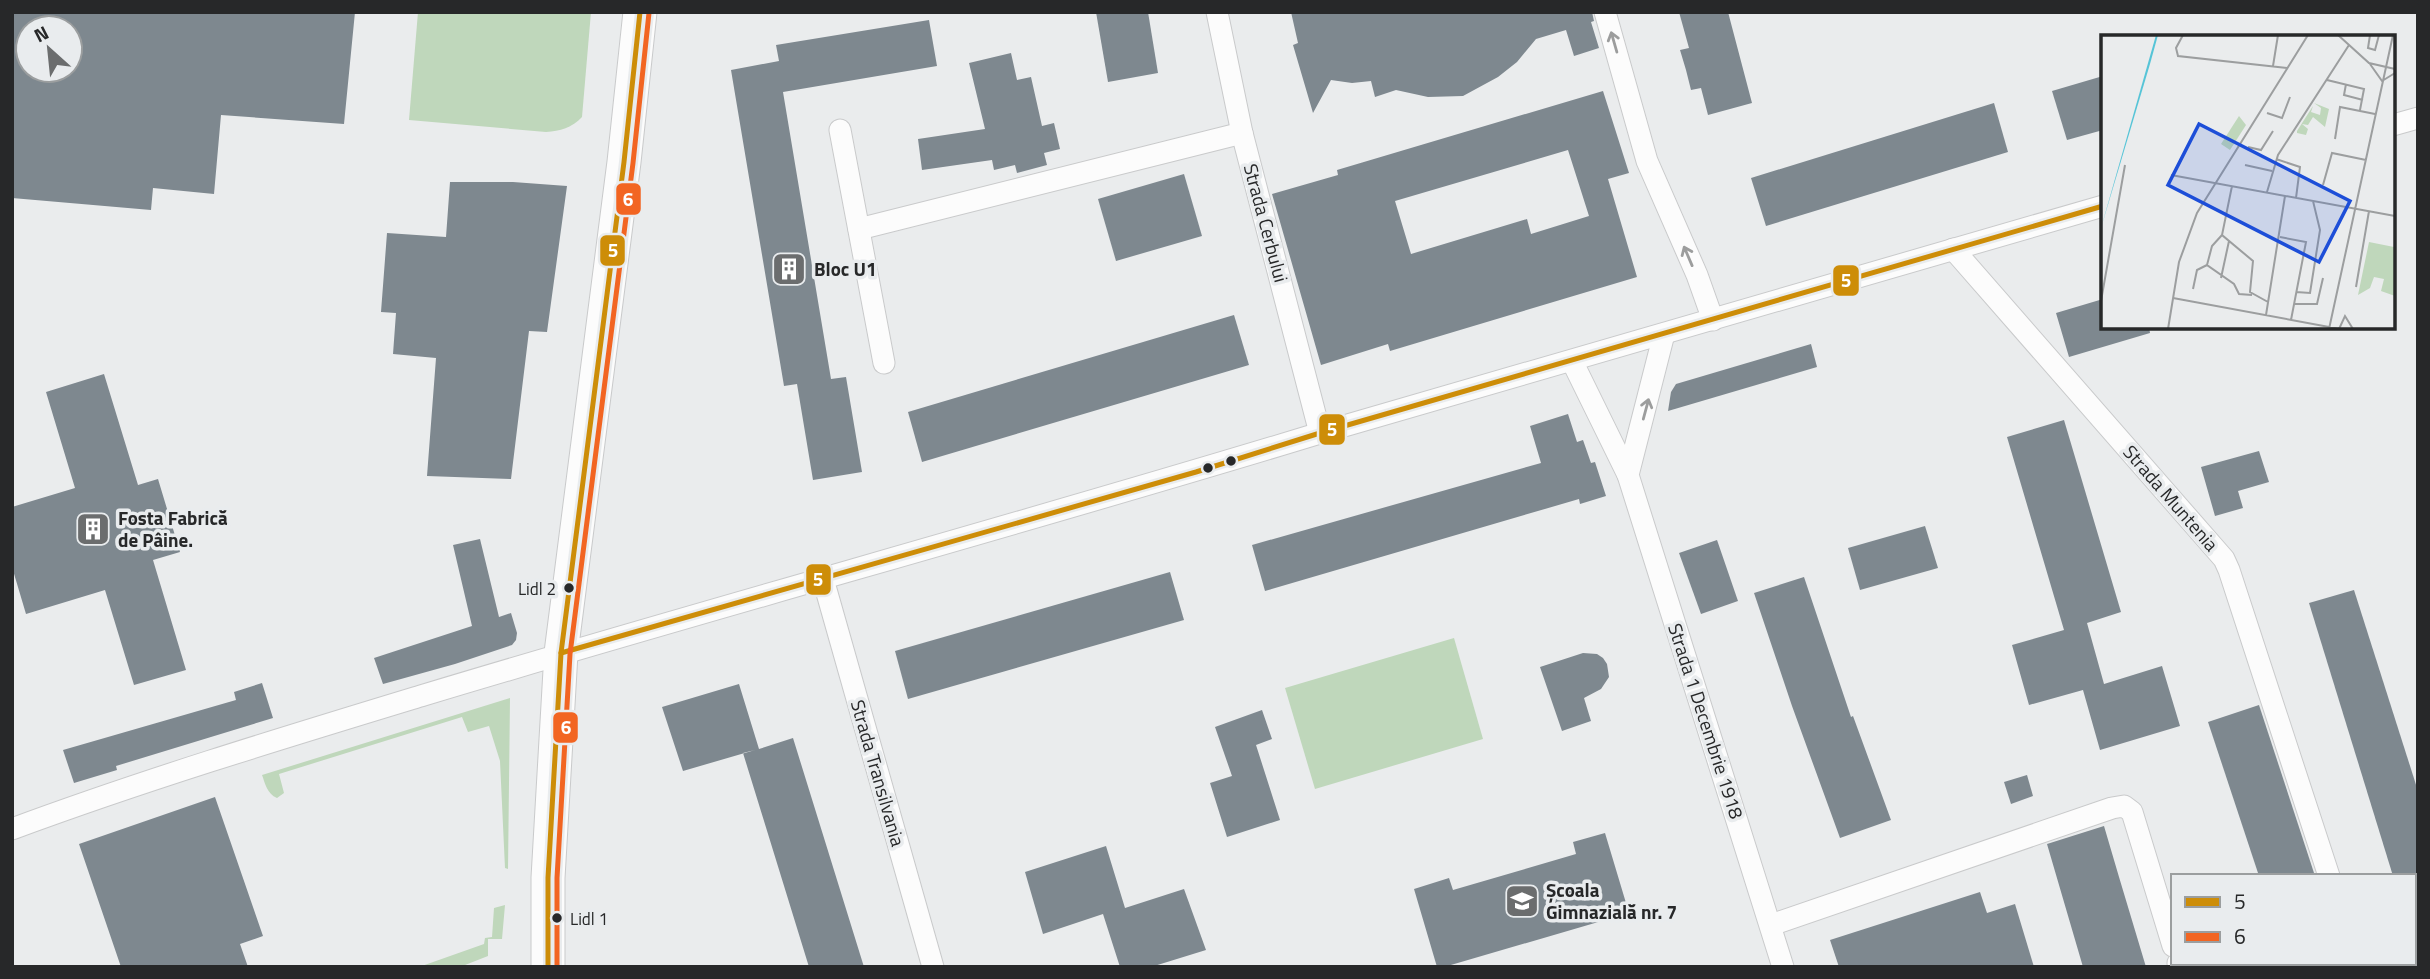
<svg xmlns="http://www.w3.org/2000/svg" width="2430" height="979" font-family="'Titillium Web',sans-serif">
<rect width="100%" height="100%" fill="#eaeced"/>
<g fill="#bfd7bb">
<path d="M418,12H591L582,117C572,128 560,131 546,132L409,120Z"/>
<polygon points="1454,638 1483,739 1315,789 1285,688"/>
<path d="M510,698L508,869L505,868L500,761L489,726L468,732L462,717L279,774L284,793L277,798C267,794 265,783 262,775Z"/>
<polygon points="505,905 502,939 488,939 488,956 460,967 419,967 484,944 485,938 492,937 494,908"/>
</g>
<g fill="#7e888f" fill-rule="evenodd">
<path d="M12,12H355L344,124L221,115L214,194L153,188L151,210L12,198ZM28,28H70V70H28Z"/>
<polygon points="1096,12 1148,12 1158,73 1108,82"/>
<polygon points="1291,12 1592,12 1594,21 1591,22 1599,48 1574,56 1566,30 1536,39 1517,62 1498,77 1463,96 1428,97 1396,90 1375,97 1371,81 1352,83 1331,80 1313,113 1293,45 1298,43"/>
<polygon points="1679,12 1728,12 1752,103 1708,115 1701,88 1691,90 1686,70 1680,50 1689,48"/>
<polygon points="929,20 937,66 783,92 831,379 846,377 862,472 813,480 797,384 784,386 731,70 779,61 776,45"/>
<polygon points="1011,53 1017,80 1031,77 1042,126 1054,123 1060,149 1044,153 1047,165 1017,173 1015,165 994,170 992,160 922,170 918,139 985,129 969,63"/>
<polygon points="2103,76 2103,130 2067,140 2052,91"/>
<path d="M1603,91L1629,173L1608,179L1637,277L1390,351L1388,344L1321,365L1272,194L1338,175L1337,170ZM1568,150L1589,216L1531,234L1527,219L1411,254L1395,201Z"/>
<polygon points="1994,103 2008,152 1766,226 1751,178"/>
<polygon points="1184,174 1202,236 1116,261 1098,199"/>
<polygon points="450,182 513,182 567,186 547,332 529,331 511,479 427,476 436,358 393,354 396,313 381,312 387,233 446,237"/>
<polygon points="2103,299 2103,327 2149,327 2150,333 2069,357 2056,313"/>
<polygon points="1234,315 1249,365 922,462 908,412"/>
<polygon points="1811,344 1817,367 1668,411 1671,392 1676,384"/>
<polygon points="104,374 138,485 158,479 180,552 153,560 186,670 134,685 105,590 26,614 12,567 12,507 75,488 46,392"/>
<polygon points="1568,414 1577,442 1583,440 1591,463 1595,462 1606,496 1580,504 1579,499 1265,591 1252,545 1541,463 1530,426"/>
<polygon points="2064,420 2121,612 2087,623 2104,684 2162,666 2180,726 2100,750 2083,690 2029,705 2012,645 2064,630 2007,437"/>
<polygon points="2259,451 2269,482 2238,491 2243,508 2215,516 2201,467"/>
<polygon points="1925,526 1938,568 1860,590 1848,548"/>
<polygon points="480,539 499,617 511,613 517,633 516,640 512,645 455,664 383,684 374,658 472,626 453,545"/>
<polygon points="1717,540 1738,601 1701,614 1679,553"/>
<polygon points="1170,572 1184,620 908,699 895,651"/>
<polygon points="1804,577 1851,717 1853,716 1891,820 1840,838 1792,706 1754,593"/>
<polygon points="2354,590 2418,791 2418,876 2393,876 2309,603"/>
<polygon points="1583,653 1597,654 1603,658 1607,664 1609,677 1601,689 1584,698 1591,721 1562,731 1540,667"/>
<polygon points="262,683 273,718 116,766 117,770 74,783 63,750 236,700 234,692"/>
<polygon points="739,684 759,749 793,738 864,967 809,967 743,753 755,750 683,771 662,707"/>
<polygon points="2259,705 2315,876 2259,876 2208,722"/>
<polygon points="1262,710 1272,739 1256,745 1280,820 1227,837 1210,783 1232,776 1215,727"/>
<polygon points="2027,775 2033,796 2011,804 2004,782"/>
<polygon points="215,797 263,936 240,944 248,967 121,967 79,844"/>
<polygon points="2104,826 2119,877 2146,967 2083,967 2047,844"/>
<polygon points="1605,833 1629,913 1444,967 1437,967 1414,889 1449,878 1453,890 1576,854 1573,842"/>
<polygon points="1106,846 1125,908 1184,889 1206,950 1151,967 1120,967 1103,914 1043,934 1025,872"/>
<polygon points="1980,892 1987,913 2015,904 2034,967 1839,967 1830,940"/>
</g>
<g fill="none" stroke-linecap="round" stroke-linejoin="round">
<g stroke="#c9cacb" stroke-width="23">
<g id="minor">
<polyline points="1217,12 1242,133 1320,433"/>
<polyline points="1605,12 1647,161 1697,275 1713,320"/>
<polyline points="2393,125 2418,118"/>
<polyline points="840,130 884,363"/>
<polyline points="859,229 1242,133"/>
<polyline points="1953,249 2224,559 2229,570 2329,876"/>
<polyline points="1572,361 1628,475 1783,967"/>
<polyline points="1628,475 1664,334"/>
<polyline points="823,579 933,967"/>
<path d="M12,829C147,779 286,737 424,695C722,605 1022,524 1320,433L2103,206"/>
<polyline points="1771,925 2112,808 2124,806 2132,812 2173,946"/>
<polyline points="2178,963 2179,967"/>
<polyline points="2358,963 2359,967"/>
</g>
</g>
<g stroke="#c9cacb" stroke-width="35">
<polyline id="primary" points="548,967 548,878 561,653 624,162 640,12"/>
</g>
<use href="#minor" stroke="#fcfcfc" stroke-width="21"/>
<use href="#primary" stroke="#fcfcfc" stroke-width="33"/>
<g stroke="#e9ecee" stroke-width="10">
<g id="bus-1">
<polyline points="561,653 1196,472 1320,433 2103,206"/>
<polyline points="548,967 548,878 561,653 624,162 640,12"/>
</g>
</g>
<g stroke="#e9ecee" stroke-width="10">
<polyline id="bus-2" points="557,967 557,878 570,654 633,163 649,13"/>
</g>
<use href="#bus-1" stroke="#cd8d08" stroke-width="5"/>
<use href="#bus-2" stroke="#f26522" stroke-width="5"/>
</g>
<defs><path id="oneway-shaft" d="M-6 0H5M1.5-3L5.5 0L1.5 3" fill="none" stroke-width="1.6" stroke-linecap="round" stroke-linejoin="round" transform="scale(1.75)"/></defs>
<g stroke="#9c9d9d">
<use href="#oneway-shaft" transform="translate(1614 42) rotate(-106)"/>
<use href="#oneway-shaft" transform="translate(1688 256) rotate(-113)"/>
<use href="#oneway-shaft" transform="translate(1646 409) rotate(-75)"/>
</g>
<defs>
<g id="building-square" transform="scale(1.75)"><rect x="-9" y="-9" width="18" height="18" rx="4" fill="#6b6d6e" stroke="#e9ecee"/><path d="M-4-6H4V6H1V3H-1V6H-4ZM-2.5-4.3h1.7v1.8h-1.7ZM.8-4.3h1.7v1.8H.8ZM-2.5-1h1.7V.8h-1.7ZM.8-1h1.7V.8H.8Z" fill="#fff"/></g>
<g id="school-square" transform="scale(1.75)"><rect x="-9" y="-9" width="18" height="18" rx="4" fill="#6b6d6e" stroke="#e9ecee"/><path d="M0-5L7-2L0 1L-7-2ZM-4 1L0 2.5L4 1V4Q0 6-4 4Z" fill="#fff"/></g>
</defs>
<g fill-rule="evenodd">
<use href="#building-square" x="789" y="269"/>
<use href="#building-square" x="93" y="529"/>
<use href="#school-square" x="1522" y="901"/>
</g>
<g fill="#272829" stroke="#e9ecee" stroke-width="2.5">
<circle cx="1231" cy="461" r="6"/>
<circle cx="1208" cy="468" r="6"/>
<circle cx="569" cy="588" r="6"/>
<circle cx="557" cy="918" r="6"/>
</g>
<g text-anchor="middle" stroke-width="7" stroke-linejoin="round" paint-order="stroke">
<g font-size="17" fill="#272829" stroke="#e9ecee" text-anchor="end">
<text x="556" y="595">Lidl 2</text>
<text x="570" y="925" text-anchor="start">Lidl 1</text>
</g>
<g font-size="19" fill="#272829" stroke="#e9ecee">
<text transform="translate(1266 223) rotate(75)" y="7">Strada Cerbului</text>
<text transform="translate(2171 498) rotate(49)" y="7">Strada Muntenia</text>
<text transform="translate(1706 721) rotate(72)" y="7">Strada 1 Decembrie 1918</text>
<text transform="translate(878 773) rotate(74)" y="7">Strada Transilvania</text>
</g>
<g font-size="19" font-weight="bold" fill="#272829" stroke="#e9ecee" text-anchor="start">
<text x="814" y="276">Bloc U1</text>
<text x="118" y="525">Fosta Fabrică<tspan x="118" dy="22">de Pâine.</tspan></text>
<text x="1546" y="897">Școala<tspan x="1546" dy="22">Gimnazială nr. 7</tspan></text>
</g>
</g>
<g transform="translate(2101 35)">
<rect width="294" height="294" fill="#eaeced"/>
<path d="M213,68L228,74L224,92L212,82L207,90L201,89L207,94L205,100L196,98V96L212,71L210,77L219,80L220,73ZM138,81L145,90L129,115L120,109ZM294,204V261L280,256L283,244L273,242L269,253L257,260L268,207L293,212Z" fill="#bfd7bb"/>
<path d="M55,0H57L49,29L0,193Z" fill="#56c4d7"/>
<path fill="none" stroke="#9c9e9f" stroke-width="2" d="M82,0L75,13L77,21L186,33M237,0L268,28L294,34M269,0L267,13L274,15L278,0M269,29L281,46L294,38M172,31L177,0M226,45L263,54L259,75M245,49L243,60L262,65M166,78L181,83L189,62M234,104L239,72L274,79M147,112L160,115L172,96M175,124L199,132L195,163M144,130L171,136M70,140L294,181M222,150L231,118L265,125M131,151L121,200L152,226L149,257L167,267M166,157L177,120L248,10M121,200L111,211L106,230L133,249L138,259L151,260M179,202L205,207L190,285M120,243L128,206M255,252L268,176M92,254L96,235L106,230M195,257L209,258L219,195L212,166M72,263L239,294M0,266L24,130M193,269H216L222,243M165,280L184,161M67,294L78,227L96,178L207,0M228,294L292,0M238,294L244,281L252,294"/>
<path fill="#1d4ed8" fill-opacity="0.15" stroke="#1d4ed8" stroke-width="3.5" d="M98,89L249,166L218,227L67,150Z"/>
<rect width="294" height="294" fill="none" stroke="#272829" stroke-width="3.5"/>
</g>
<g stroke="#e9ecee" stroke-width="2.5">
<rect x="615" y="182" width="27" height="34" rx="7" fill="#f26522"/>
<rect x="599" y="234" width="27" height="33" rx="7" fill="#cd8d08"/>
<rect x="1832" y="264" width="28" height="33" rx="7" fill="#cd8d08"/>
<rect x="1318" y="413" width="28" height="33" rx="7" fill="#cd8d08"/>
<rect x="805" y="563" width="27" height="33" rx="7" fill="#cd8d08"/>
<rect x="552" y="711" width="27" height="33" rx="7" fill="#f26522"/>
</g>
<g font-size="19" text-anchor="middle" font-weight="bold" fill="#fff">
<text x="628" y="206">6</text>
<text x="613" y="257">5</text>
<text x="1846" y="287">5</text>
<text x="1332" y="436">5</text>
<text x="818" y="586">5</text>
<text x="566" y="734">6</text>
</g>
<rect width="2430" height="979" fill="none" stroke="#272829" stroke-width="28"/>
<rect x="2171" y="874" width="245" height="91" fill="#e9ecee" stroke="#9b9e9f" stroke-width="2"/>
<rect x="2185" y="897" width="35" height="10" fill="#cd8d08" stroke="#9b9e9f" stroke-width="2"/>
<text x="2234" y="909" font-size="21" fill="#272829">5</text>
<rect x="2185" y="932" width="35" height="10" fill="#f26522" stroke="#9b9e9f" stroke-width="2"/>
<text x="2234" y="944" font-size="21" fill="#272829">6</text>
<g transform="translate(49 49) rotate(333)"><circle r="33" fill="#e9ecee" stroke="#9b9e9f" stroke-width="2"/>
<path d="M0-5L12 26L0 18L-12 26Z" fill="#6b6d6e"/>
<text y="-10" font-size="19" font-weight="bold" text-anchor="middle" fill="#272829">N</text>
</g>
</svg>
